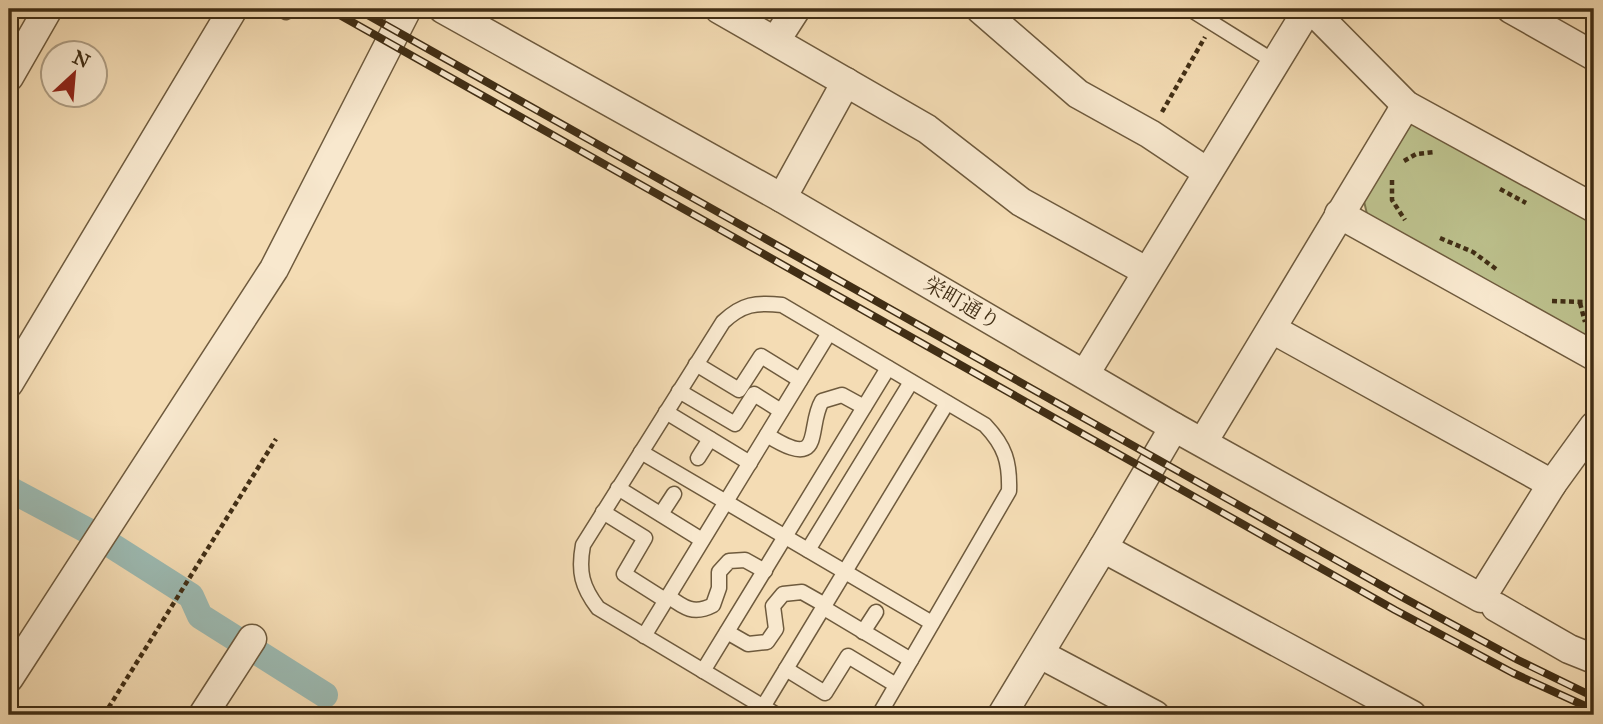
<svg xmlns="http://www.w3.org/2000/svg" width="1603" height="724" font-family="'IM FELL Great Primer','Noto Serif JP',serif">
<rect width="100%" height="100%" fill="#f4dcb4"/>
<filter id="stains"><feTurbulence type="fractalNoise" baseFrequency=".00286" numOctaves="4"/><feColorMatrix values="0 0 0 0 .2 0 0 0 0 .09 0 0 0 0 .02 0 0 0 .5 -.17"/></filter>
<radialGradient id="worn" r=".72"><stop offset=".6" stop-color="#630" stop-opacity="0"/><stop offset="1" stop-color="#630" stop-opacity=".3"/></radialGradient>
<polygon fill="#bcc08c" stroke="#7e7750" stroke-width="2" points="1421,121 1594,217 1594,343 1367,214 1363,197 1409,125"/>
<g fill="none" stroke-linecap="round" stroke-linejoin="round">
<polyline stroke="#9cbab2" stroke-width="26" points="13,491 92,533 191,596 200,616 325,695"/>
<g stroke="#6e5a3d" stroke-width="17">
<g id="service">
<polyline points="281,9 286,12"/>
<polyline points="1190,9 1275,62"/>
<polyline points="696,364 739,390 761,356 800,380"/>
<polyline points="679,391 735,424 754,394 781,411"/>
<polyline points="666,412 750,463"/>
<path d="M767,435C826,472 806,428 822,401L842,395L864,407"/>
<polyline points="641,452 932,623"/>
<polyline points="698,458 710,439"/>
<polyline points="618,488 702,540"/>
<polyline points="603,512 645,538 624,574 665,600"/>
<polyline points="661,514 674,494"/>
<polyline points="808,550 911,382"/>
<path d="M668,596C684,608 694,615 713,605L719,588V572L729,561L745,560L765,571"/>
<polyline points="824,608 911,660"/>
<polyline points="727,632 748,644 767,642 776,629 773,606 783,594 802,592 825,605"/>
<polyline points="863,632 876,612"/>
<polyline points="644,636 829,333"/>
<polyline points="786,669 825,693 848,656 896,685"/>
<polyline points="703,671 888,368"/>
<polyline points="763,707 947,403"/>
<path d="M777,715L598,608C582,587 578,572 583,545L723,322C742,304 756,302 782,305L985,425C1005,446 1010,462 1009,491L879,715"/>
</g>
</g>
<g stroke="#6e5a3d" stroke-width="31">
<g id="minor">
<polyline points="443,9 782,198 1174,427 1481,598 1552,484 1594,426"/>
<polyline points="719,9 927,129 1021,202 1146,271"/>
<polyline points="980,9 1078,94 1150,134 1207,172"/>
<polyline points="1311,9 1406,105 1594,208"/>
<polyline points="1511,9 1594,56"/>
<polyline points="776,40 796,9"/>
<polyline points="9,77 48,9"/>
<polyline points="782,198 846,82"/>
<polyline points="1339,214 1594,356"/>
<polyline points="1272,329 1552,484"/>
<polyline points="1085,374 1308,9"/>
<polyline points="9,383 233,9"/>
<polyline points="1203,442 1406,105"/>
<polyline points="1103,548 1174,427"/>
<polyline points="1496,607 1569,649 1594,659"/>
<polyline points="1040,654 1155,715"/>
<polyline points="9,678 274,269 407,9"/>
<polyline points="203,715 252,639"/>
<polyline points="1002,715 1103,548 1412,715"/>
</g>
</g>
<g stroke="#412e15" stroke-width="4.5" stroke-dasharray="5 3.5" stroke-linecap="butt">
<polyline points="1162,112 1205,37"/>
<polyline points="1404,161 1416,154 1435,152"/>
<polyline points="1392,180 1392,200 1405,220"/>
<polyline points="1500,189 1526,203"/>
<polyline points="1440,238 1473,252 1496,269"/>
<polyline points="1552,301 1586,302 1594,297"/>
<polyline points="1580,303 1585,322"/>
<polyline points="104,715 276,439"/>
</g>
<use href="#service" stroke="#f8e8ce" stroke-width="14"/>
<use href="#minor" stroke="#f8e8ce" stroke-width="28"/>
<g stroke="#412e15" stroke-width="8">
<g id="rail">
<polyline points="329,9 1395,610 1513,673 1594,710"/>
<polyline points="357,9 1402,597 1518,660 1594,697"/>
</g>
</g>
<use href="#rail" stroke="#f8e8ce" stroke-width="5" stroke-dasharray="16" stroke-linecap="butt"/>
</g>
<g text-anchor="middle" stroke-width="5" stroke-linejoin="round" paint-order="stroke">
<g font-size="21" fill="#412e15" stroke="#f8e8ce">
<text transform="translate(962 303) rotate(30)" y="7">栄町通り</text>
</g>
</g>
<rect width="1603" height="724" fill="none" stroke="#f4dcb4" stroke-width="35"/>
<rect x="10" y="10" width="1582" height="703" fill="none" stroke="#412e15" stroke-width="3.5"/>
<rect x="18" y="18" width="1568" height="689" fill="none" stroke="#412e15" stroke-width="2"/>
<g transform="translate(74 74) rotate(26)"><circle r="33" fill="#f8e8ce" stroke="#af9e84" stroke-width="2"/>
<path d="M0-5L12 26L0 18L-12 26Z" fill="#8f2418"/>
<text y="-10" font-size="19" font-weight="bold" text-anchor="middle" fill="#412e15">N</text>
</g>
<rect width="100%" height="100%" filter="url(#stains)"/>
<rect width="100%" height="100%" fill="url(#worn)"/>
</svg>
